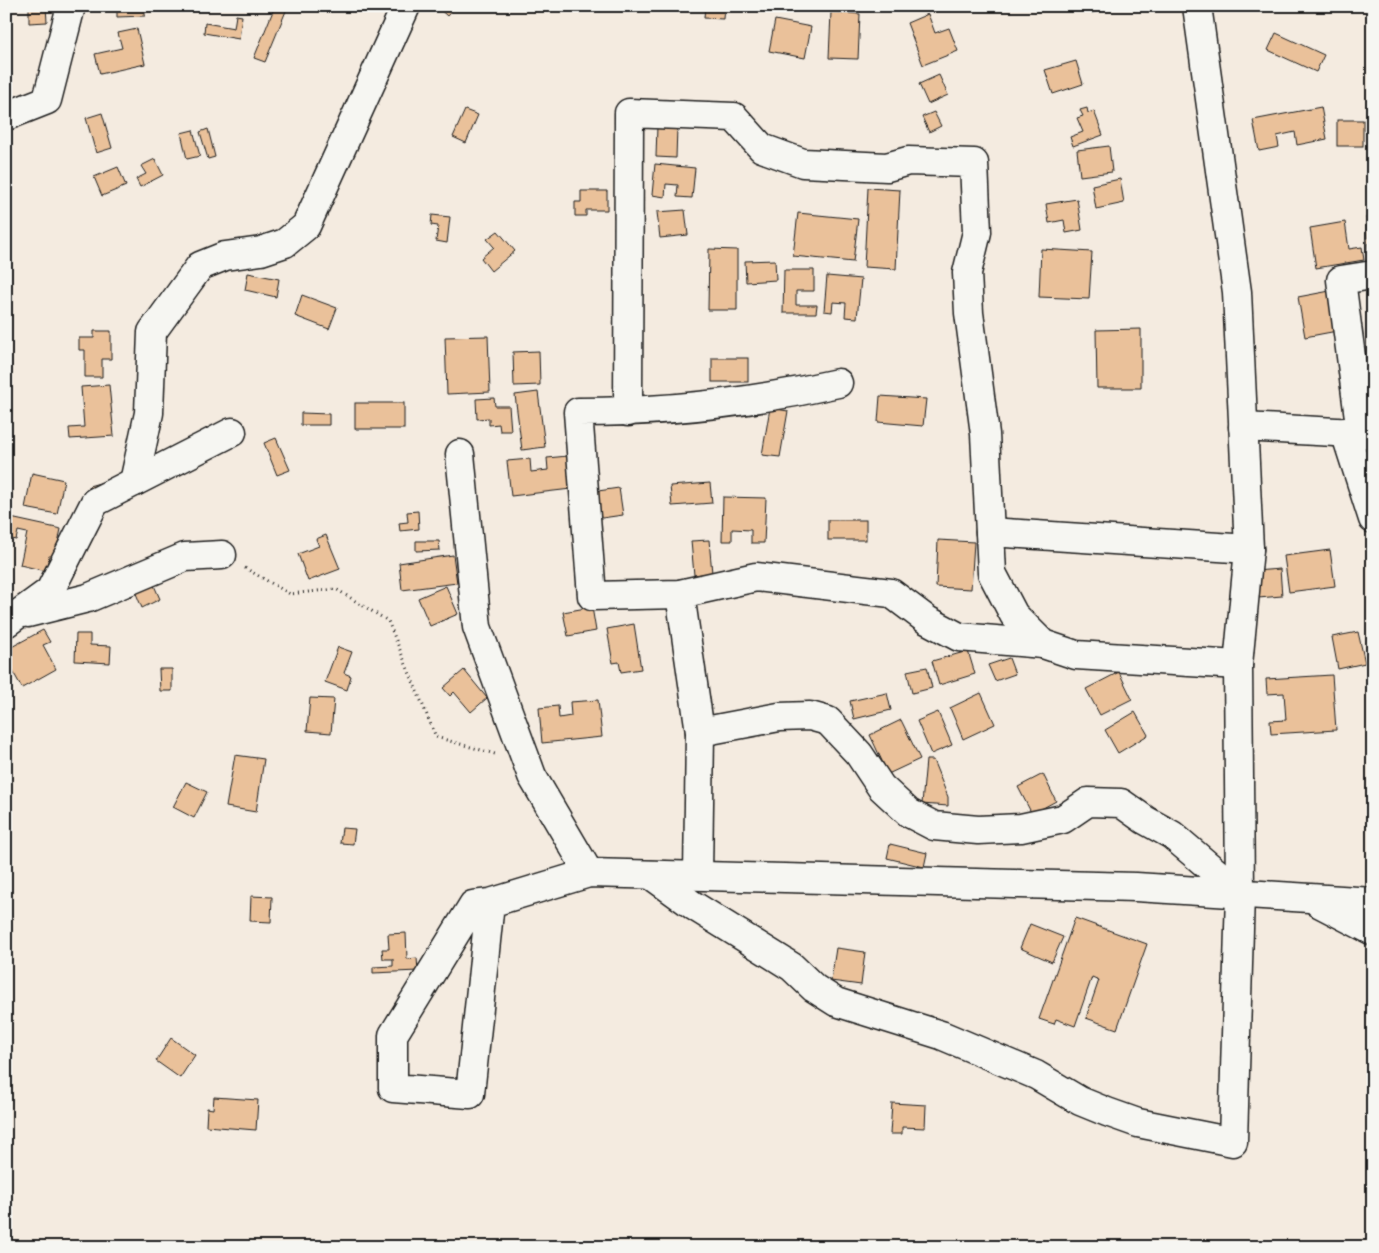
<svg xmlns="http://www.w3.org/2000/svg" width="1379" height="1253" font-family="'Architects Daughter',sans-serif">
<rect width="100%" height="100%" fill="#f4ebe0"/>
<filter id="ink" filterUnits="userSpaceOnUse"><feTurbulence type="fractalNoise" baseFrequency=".02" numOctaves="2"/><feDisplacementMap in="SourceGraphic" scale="10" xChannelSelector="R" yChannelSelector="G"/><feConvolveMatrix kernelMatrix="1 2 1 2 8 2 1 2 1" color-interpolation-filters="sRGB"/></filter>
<g filter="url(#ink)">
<g fill="#eac19a" stroke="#1c1c1c">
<polygon points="29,6 46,6 47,22 29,23"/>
<polygon points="117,6 145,6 145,16 117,17"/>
<polygon points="275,6 288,6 265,62 254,58"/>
<polygon points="436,6 456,6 447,16"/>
<polygon points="535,6 547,6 545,11"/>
<polygon points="705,6 724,6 723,19 704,18"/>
<polygon points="1090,6 1113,6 1092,13"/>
<polygon points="831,12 860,14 858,59 829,58"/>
<polygon points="928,14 935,33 949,28 958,51 923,65 907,23"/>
<polygon points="236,15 242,16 239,39 204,33 205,23 234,28"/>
<polygon points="775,20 811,27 805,58 769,51"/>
<polygon points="137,29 145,64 100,74 95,54 122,48 118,33"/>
<polygon points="1276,33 1324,55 1316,72 1268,50"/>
<polygon points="1076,61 1083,84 1053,94 1045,70"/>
<polygon points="939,75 948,95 928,104 919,84"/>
<polygon points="1321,107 1327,139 1297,145 1295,132 1277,136 1279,147 1259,151 1253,120"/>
<polygon points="1087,108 1088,113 1094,111 1103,135 1073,146 1070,137 1083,132 1077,118 1083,116 1080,110"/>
<polygon points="465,110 478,115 466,143 453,137"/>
<polygon points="934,112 941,126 929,132 922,117"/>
<polygon points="102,113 112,148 96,153 86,118"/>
<rect x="1337" y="120" width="26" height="26"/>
<polygon points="657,126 677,127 676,158 656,157"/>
<polygon points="208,129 215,157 208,159 200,132"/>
<polygon points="193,130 200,156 187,159 181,133"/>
<polygon points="1109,146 1112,172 1080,176 1077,150"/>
<polygon points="155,159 163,175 140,187 136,179 146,174 141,166"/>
<polygon points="655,164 695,168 692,198 677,197 678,185 666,184 665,197 652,195"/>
<polygon points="118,167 126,186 102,196 94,177"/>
<polygon points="1120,179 1124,203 1096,209 1092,185"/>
<polygon points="868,188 900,190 896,269 864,267"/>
<polygon points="581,191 607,191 607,210 586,210 586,216 575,216 575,202 581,202"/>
<polygon points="1077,199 1082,230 1066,233 1064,220 1049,223 1046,204"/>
<polygon points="685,210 688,235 660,238 657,212"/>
<polygon points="798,213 858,219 853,262 793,256"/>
<polygon points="432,215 450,217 447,243 436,241 438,226 431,225"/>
<polygon points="1366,217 1373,217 1373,252 1368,252"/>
<polygon points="1345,222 1349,249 1362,247 1364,260 1316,268 1310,228"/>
<polygon points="498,231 515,251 491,271 481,258 494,247 487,239"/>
<polygon points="709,249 737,250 737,310 708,310"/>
<polygon points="1041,249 1092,252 1089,299 1039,297"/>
<polygon points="775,260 776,280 746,282 745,261"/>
<polygon points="784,270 814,270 814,291 796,291 796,305 817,305 816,313 783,313"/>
<polygon points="248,273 279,279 276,297 245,290"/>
<polygon points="827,276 861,279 857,318 845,317 846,303 833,302 832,312 824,311"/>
<polygon points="1330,291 1337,331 1305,337 1298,297"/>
<polygon points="302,295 337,308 329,329 295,316"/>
<polygon points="1141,329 1141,388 1097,388 1096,330"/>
<polygon points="94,331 111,331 111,359 102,359 102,377 85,377 85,350 79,350 79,338 94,338"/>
<polygon points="488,336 490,392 447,394 445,337"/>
<polygon points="539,351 540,385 514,386 513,352"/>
<rect x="712" y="358" width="36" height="24"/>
<polygon points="109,385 114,436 70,439 69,428 84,427 81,387"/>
<polygon points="538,392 545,447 522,450 515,395"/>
<polygon points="880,396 926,399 923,426 878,422"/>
<polygon points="494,398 495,406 509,406 511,431 500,431 499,424 489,425 489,418 477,419 476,399"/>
<rect x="355" y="403" width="49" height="26"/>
<polygon points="770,408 788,411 780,457 762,455"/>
<polygon points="301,413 329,414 329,425 301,425"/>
<polygon points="276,438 290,470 277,475 264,443"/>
<polygon points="568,456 571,489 511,496 507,461 530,459 531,472 548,470 547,458"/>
<polygon points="32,473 64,480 57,514 25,508"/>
<polygon points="103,482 105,488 91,492 89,486"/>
<polygon points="710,483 712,503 672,506 670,486"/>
<polygon points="619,488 623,515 595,519 591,492"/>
<polygon points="723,497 766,498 764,543 751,543 751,530 732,529 732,541 722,541"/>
<polygon points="418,511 419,529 400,531 399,523 408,522 407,512"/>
<polygon points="6,517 61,529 55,557 49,556 46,571 20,565 27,533 18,531 16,540 6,538"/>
<rect x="828" y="520" width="38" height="20"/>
<polygon points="326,535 340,569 308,581 298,554 319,546 316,539"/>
<polygon points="709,540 712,573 694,575 691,541"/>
<polygon points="938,540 974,542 971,589 936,587"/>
<polygon points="416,541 439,541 440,550 416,551"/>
<polygon points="1330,550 1335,586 1289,592 1284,556"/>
<polygon points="453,555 457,583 402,590 399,563"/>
<polygon points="1280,569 1282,596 1258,598 1255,571"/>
<polygon points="153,583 160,599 142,608 135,591"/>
<polygon points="446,586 458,614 430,626 418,598"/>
<polygon points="592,607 596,631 568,636 563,612"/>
<polygon points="634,624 641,669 621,672 619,662 613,663 607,629"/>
<polygon points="43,630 50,642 43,645 56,669 22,688 6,659 6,650"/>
<polygon points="1358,632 1365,663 1338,669 1332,637"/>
<polygon points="76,634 90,634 90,645 111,646 110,663 75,661"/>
<polygon points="338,647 352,652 344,673 351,676 347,690 325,682"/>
<polygon points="968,651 975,674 939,685 932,661"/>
<polygon points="1009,658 1015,674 995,681 988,665"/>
<polygon points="927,667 932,688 912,693 907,671"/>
<polygon points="159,669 172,669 172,691 160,691"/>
<polygon points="464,670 487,698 471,712 454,692 450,696 443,688"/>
<polygon points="1119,672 1132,699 1100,715 1086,689"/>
<polygon points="1332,675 1336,730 1271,734 1270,721 1286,720 1284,693 1267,694 1266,679"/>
<polygon points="887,693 891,710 854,719 850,701"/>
<polygon points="981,693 995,724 963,739 950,708"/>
<polygon points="310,698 334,699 331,733 307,731"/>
<polygon points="598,700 602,737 542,743 539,708 558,706 559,718 571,716 570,702"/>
<polygon points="938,712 952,745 931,754 917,721"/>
<polygon points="1135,712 1148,735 1118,753 1105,730"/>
<polygon points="901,720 920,759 888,774 870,735"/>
<polygon points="235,755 264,759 256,812 226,807"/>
<polygon points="926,760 933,760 948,797 948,806 922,804"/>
<polygon points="1043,774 1056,801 1032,814 1018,787"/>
<polygon points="186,782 207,792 194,818 173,807"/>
<polygon points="342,828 355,829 353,844 340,843"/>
<polygon points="890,844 927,853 924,867 887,858"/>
<polygon points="251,896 272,897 271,922 250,921"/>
<polygon points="1075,918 1147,944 1117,1029 1086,1018 1099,980 1092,977 1075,1026 1056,1019 1054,1024 1039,1019"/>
<polygon points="1030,924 1063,937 1052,962 1020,948"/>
<polygon points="406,933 407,959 417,958 418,971 373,973 373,967 393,966 393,959 383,959 382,949 389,949 388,934"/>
<polygon points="836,948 865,952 861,985 831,981"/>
<polygon points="171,1038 195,1055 180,1078 156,1061"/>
<polygon points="214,1097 258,1100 256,1130 206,1126 207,1108 213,1109"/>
<polygon points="892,1103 926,1105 925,1128 902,1127 902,1134 890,1134"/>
</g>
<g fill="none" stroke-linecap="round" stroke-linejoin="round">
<g stroke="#1c1c1c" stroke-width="31">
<g id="minor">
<polyline points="6,112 9,115 47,100 71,6"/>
<path d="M838,383C751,403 667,412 578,412L592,596L680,594L756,577L891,593L927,620L959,637L1043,644"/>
<polyline points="628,412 629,113 734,117 762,148 803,163 887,167 908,161 974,163 977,232 967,273 969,313 985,434 992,573 1014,615 1043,644 1076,655 1238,665"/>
<polyline points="1243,427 1373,434"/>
<polyline points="1345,432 1373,519"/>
<polyline points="1361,433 1341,280 1373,275"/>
<polyline points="460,454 477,627 532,776 589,873"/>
<polyline points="134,482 149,413 152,332 200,266 225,256 261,251 285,243 306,226 406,6"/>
<polyline points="990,532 1249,549"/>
<polyline points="680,594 700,732 698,875"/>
<polyline points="28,613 88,598 185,557 222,555"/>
<polyline points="6,623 50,591 95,502 232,432"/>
<polyline points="700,732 779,717 810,716 828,721 859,754 881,787 909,813 934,826 978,830 1021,828 1063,819 1088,802 1121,803 1145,820 1172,835 1240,893"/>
<polyline points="651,875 694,906 792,967 814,988 836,1002 941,1035 1036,1075 1080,1101 1107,1112 1138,1123 1233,1142 1240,893 1238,665 1249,549 1237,292 1197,6"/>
<polyline points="490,903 470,1094 393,1088 393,1035 473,905 490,903 589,873 1136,887 1373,902"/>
<polyline points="1319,903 1373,931"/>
</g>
</g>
<polyline stroke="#1c1c1c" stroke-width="3" stroke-dasharray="1 4" stroke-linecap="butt" points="245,568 290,594 336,589 388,621 436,737 495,754"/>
<use href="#minor" stroke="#f6f6f2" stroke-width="28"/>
</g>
</g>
<rect width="1379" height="1253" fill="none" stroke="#f6f6f2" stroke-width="25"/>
<rect x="12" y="12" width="1354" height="1228" fill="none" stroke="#1c1c1c" stroke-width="2" filter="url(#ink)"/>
</svg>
